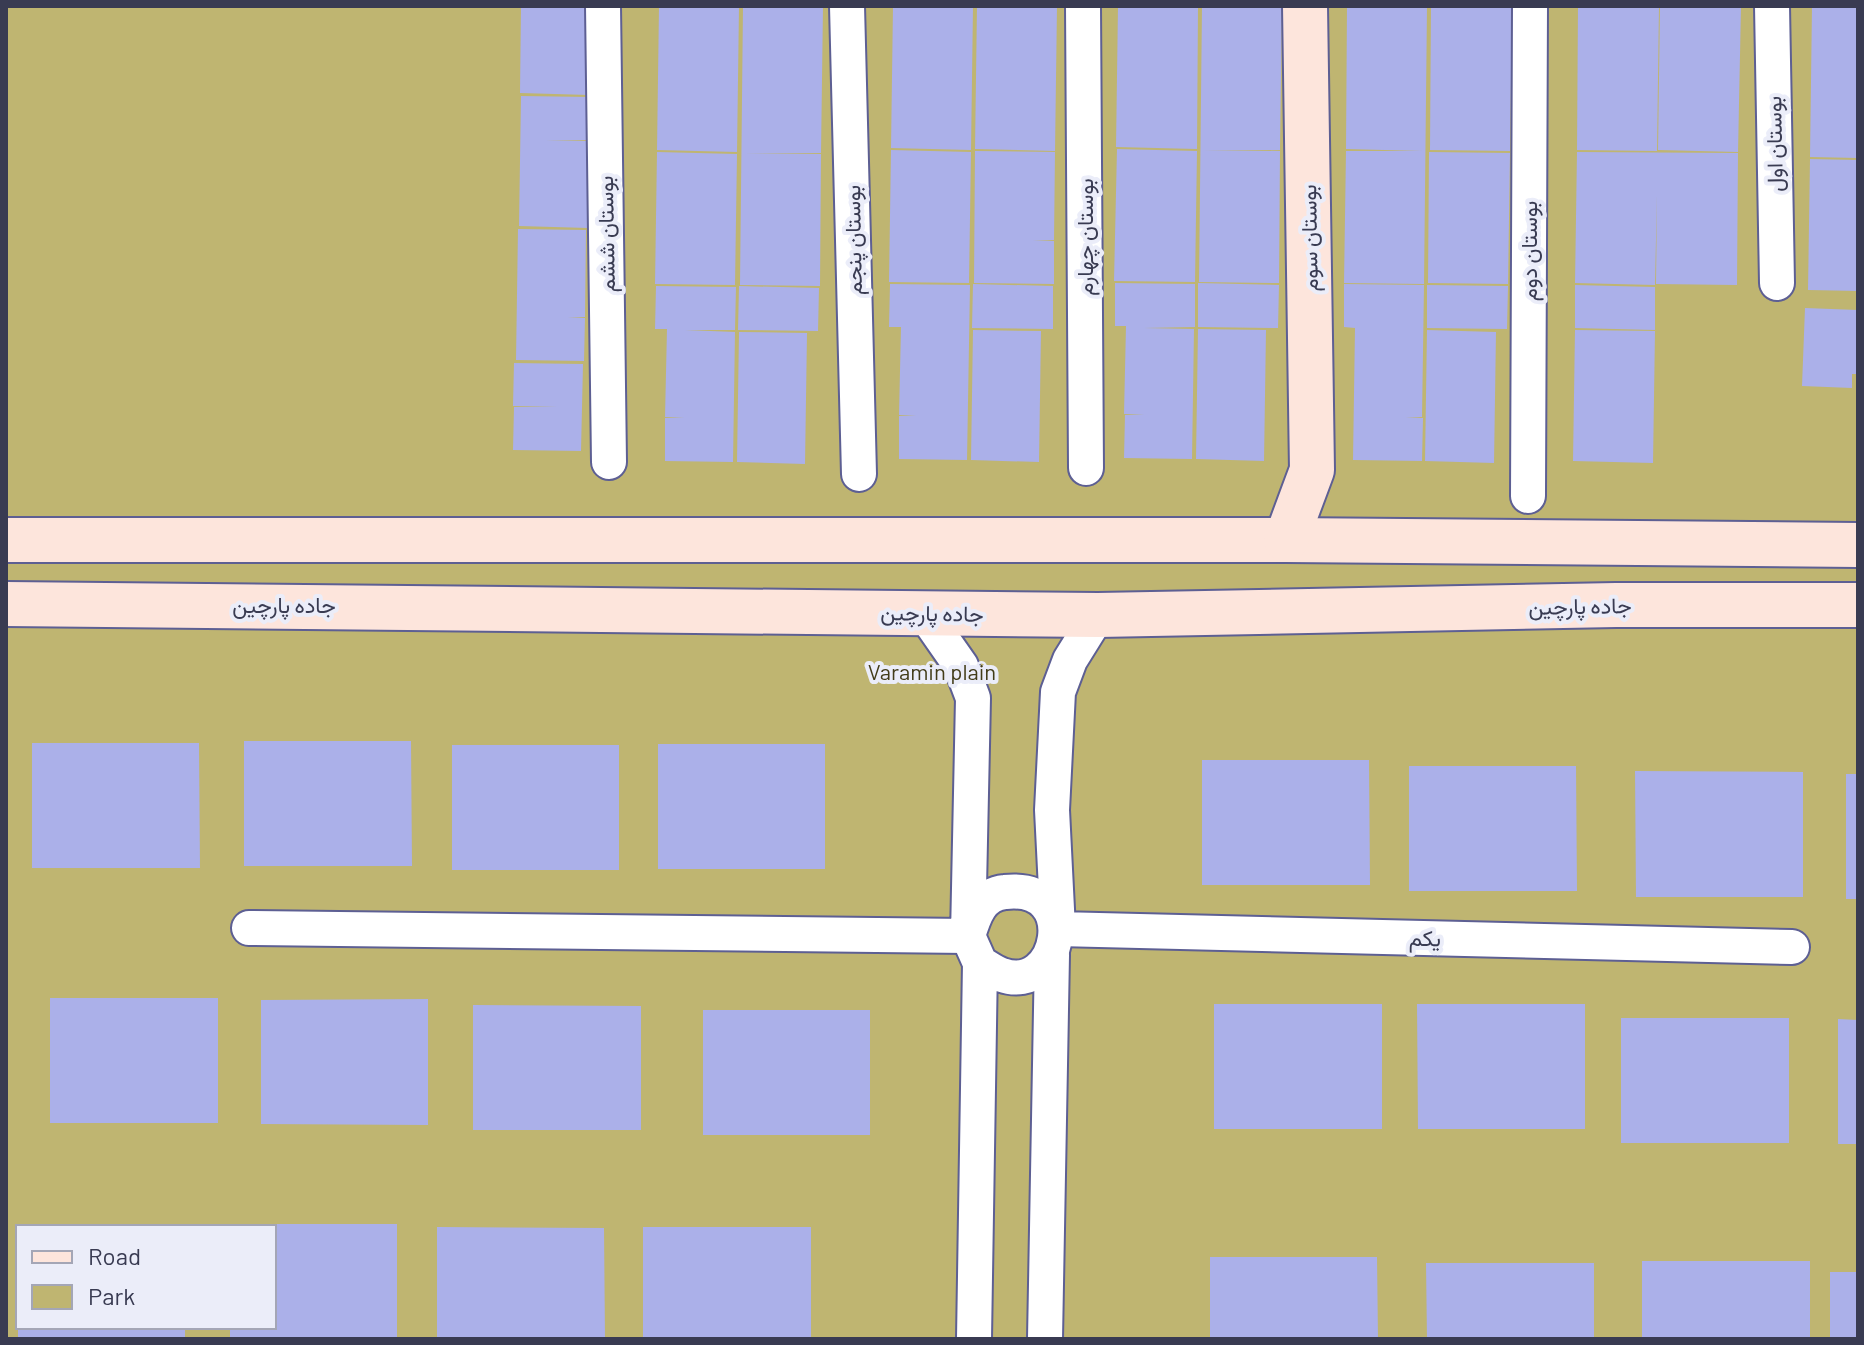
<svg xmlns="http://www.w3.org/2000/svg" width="1864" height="1345" font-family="Barlow,Vazirmatn,sans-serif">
<rect width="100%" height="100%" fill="#dcdff7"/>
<path fill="#bfb571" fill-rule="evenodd" d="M6,6H1858V1339H6ZM18,1227H274V1327H18Z"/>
<g fill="#abb0e9">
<polygon points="521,6 590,6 589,95 520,93"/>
<polygon points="659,6 739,6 737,152 657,150"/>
<polygon points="743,6 823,6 821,153 744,153 821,154 820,286 740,285"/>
<polygon points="893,6 973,6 971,150 891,148"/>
<polygon points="977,6 1057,6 1055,151 975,149"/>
<polygon points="1118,6 1198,6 1197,149 1116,147"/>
<polygon points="1202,6 1282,6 1280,150 1204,150 1280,151 1279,283 1199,282"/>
<polygon points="1347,6 1427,6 1424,284 1344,283 1346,151 1422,151 1346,149"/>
<polygon points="1431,6 1512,6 1510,151 1430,150"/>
<polygon points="1578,6 1659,6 1657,151 1577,150"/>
<polygon points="1660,6 1741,6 1738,152 1658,150"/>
<polygon points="1812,6 1858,6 1858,158 1810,157"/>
<polygon points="521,96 590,97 589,140 546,140 589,141 588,228 519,226"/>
<polygon points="1117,149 1197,151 1195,282 1114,281"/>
<polygon points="891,150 971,152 969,283 889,282"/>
<polygon points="975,151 1055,152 1054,240 1033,240 1054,241 1054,284 974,283"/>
<polygon points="657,152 737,154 735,285 655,284"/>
<polygon points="1429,152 1510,153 1508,284 1428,283"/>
<polygon points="1577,152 1738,153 1737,285 1656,284 1657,195 1655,285 1575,283"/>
<polygon points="1810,159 1858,160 1858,291 1808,290"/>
<polygon points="518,229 586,230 585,317 568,318 585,318 584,361 516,360"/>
<polygon points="1115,283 1195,284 1195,327 1144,328 1194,329 1192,459 1124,458 1125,415 1144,414 1124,414 1126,326 1115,326"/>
<polygon points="1198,283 1279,285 1278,328 1198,327"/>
<polygon points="890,284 970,285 967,460 899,459 899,416 916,415 899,415 901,327 889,327"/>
<polygon points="973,284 1053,286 1053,329 972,328"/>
<polygon points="1344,284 1424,285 1422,417 1406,418 1423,418 1422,461 1353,460 1355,328 1344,327"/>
<polygon points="1427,285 1508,286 1507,329 1427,328"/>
<polygon points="1575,285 1655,287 1655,330 1575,328"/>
<polygon points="656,286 736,287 735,330 685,330 735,332 733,462 665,461 665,418 684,417 665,417 667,329 655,329"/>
<polygon points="739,286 819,288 818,331 738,330"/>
<polygon points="1805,308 1858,310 1858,374 1852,374 1852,388 1802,386"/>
<polygon points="1198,329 1266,330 1264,461 1196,459"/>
<polygon points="973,330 1041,331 1039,462 971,460"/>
<polygon points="1427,330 1496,332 1494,463 1425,461"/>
<polygon points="1575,330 1655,331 1653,463 1573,461"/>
<polygon points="739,332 807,333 805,464 737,462"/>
<polygon points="514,363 583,364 581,451 513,450 514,407 557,407 513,406"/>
<polygon points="244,741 411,741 412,866 244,866"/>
<polygon points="32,743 199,743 200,868 32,868"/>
<rect x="658" y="744" width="167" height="125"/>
<rect x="452" y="745" width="167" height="125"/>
<polygon points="1202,760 1369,760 1370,885 1202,885"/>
<polygon points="1409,766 1576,766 1577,891 1409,891"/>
<polygon points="1635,771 1803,772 1803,897 1636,897"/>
<rect x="1846" y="774" width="12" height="125"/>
<rect x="50" y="998" width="168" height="125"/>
<polygon points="428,999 428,1125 261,1124 261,1000"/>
<rect x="1214" y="1004" width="168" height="125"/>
<polygon points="1417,1004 1585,1004 1585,1129 1418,1129"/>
<polygon points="473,1005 641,1006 641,1130 473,1130"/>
<rect x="703" y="1010" width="167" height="125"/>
<rect x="1621" y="1018" width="168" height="125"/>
<polygon points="1838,1019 1858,1020 1858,1144 1838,1144"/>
<polygon points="229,1224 397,1224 397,1339 230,1339 230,1327 274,1327 274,1227 229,1227"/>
<polygon points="437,1227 604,1228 605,1339 437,1339"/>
<rect x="643" y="1227" width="168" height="112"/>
<polygon points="1210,1257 1377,1257 1378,1339 1210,1339"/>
<rect x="1642" y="1261" width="168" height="78"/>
<polygon points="1426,1263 1594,1263 1594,1339 1427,1339"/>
<rect x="1830" y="1272" width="28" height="67"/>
<rect x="18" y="1327" width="167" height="12"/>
</g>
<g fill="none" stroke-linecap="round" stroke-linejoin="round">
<g stroke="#5d5f93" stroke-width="38">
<g id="street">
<polyline points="603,6 609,462"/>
<polyline points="847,6 859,474"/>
<polyline points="1083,6 1086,468"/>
<polyline points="1772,6 1777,283"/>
<polyline points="1528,496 1530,6"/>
<polyline points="1098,615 1070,660 1058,692 1052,810 1058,929 1792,947"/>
<polyline points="249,928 968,936 973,698 961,666 924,613"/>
<path d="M974,1339L980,963L968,936C974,916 981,894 1005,892C1084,883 1060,996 1002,975C995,973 987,967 980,963"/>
<polyline points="1045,1339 1052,955"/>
</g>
</g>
<g stroke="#5d5f93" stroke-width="48">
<g id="secondary">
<polyline points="6,540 1286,540 1858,545"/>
<polyline points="1286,540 1312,470 1305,6"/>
<polyline points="6,604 1098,615 1616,605 1858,605"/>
</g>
</g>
<use href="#street" stroke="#fff" stroke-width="34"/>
<use href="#secondary" stroke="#fde5dc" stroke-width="44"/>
</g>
<g text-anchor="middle" stroke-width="8" stroke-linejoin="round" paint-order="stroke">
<g font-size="22" fill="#393b52" stroke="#ebedf9">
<text transform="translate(1774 144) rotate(-91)" y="8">بوستان اول</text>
<text transform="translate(606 234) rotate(-91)" y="8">بوستان ششم</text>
<text transform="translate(1085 237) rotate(-90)" y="8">بوستان چهارم</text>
<text transform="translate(1309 238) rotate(-91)" y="8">بوستان سوم</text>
<text transform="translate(853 240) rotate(-91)" y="8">بوستان پنجم</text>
<text transform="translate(1529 251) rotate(-90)" y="8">بوستان دوم</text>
<text x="284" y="613">جاده پارچین</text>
<text transform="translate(1580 606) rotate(-1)" y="8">جاده پارچین</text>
<text transform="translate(932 613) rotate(1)" y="8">جاده پارچین</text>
<text transform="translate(1425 938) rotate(1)" y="8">یکم</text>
</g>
<g font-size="22" fill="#423c19" stroke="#ebedf9">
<text x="932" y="680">Varamin plain</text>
</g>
</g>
<rect width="1864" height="1345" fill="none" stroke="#393b52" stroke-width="16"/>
<rect x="16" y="1225" width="260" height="104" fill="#ebedf9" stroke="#a4a6b6" stroke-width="2"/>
<rect x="32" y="1251" width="40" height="12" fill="#fde5dc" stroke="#a4a6b6" stroke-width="2"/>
<text x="88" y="1265" font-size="24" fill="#393b52">Road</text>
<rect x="32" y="1285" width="40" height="24" fill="#bfb571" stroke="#a4a6b6" stroke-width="2"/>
<text x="88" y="1305" font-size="24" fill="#393b52">Park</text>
</svg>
